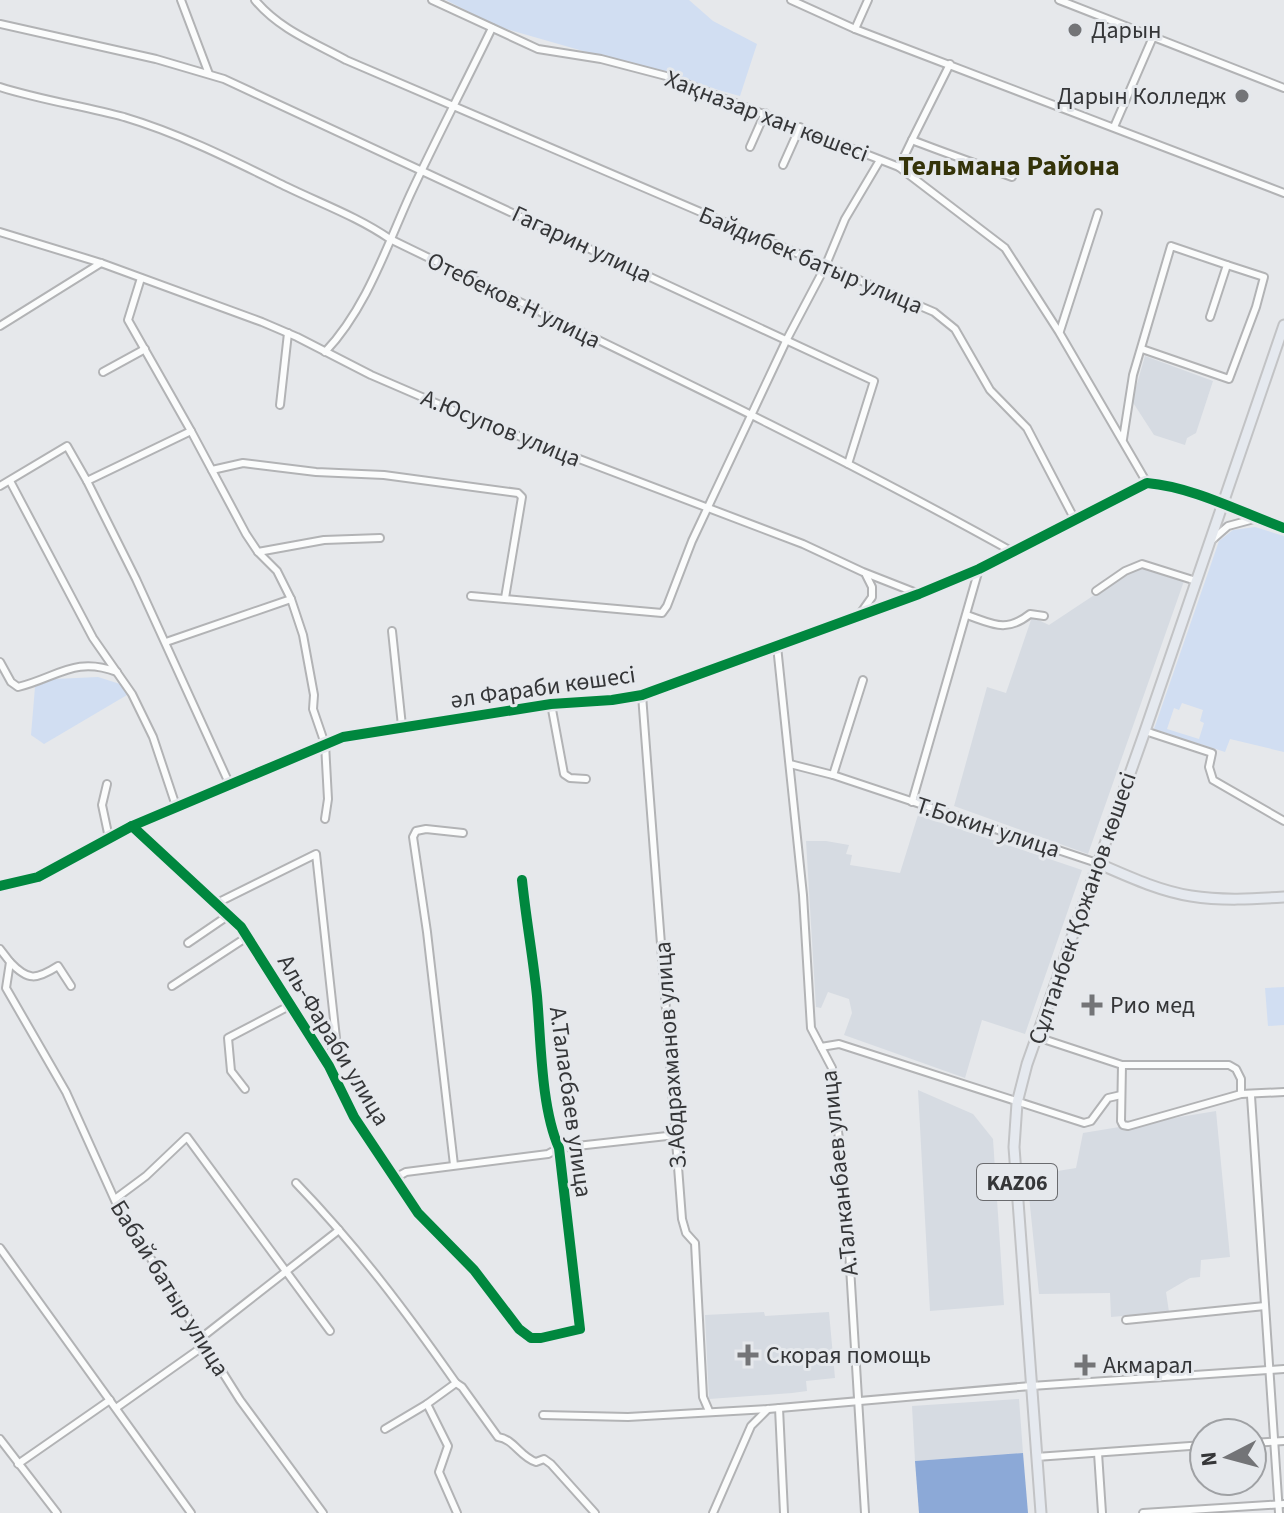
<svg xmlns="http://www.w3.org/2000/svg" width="1284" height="1513" font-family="'Source Sans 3',sans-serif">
<rect width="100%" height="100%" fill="#e6e8eb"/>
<g fill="#d6dbe2">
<polygon points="1145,356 1213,381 1196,433 1187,438 1185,445 1154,435 1132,401"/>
<polygon points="1145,567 1184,581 1088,854 954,806 987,687 1006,693 1032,617 1049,625 1129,572"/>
<polygon points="918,815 1082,870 1025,1034 982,1020 965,1078 844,1035 852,1013 849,999 828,992 821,1008 816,1007 806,841 826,841 849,845 846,854 852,855 850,865 900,873"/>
<polygon points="918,1090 973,1114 993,1139 1004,1305 930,1311"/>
<polygon points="1216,1111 1230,1257 1201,1260 1200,1277 1190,1278 1166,1292 1169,1312 1111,1317 1110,1293 1039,1294 1027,1176 1076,1168 1083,1133"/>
<polygon points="764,1312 765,1316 829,1312 835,1378 806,1381 807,1391 792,1393 709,1399 705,1315"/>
<polygon points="1019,1399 1023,1453 915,1461 912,1406"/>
</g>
<g fill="#d1def2" fill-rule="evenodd">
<polygon points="446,0 689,0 713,21 757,44 740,96 736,95 496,26"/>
<path d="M1255,527L1284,536V752L1230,739L1225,752L1154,729L1219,541L1233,530ZM1182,703L1203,710L1200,721L1204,723L1199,739L1167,729L1174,708L1179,710Z"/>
<polygon points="98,677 120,684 127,695 44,744 31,735 35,687 54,679"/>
<polygon points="1284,987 1284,1025 1268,1026 1265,988"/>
</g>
<polygon fill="#8ca9d7" points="1023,1453 1028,1513 919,1513 915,1461"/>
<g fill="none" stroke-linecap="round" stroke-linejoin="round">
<g stroke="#b2b3b5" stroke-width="10">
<g id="street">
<polyline points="181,0 209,74"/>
<path d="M255,0C279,29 313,42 346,60L934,312L955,329L990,390L1027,428L1075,520"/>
<polyline points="432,0 538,49 601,59 666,76 899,167 1005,248 1059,332 1147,483"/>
<polyline points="791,0 855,29 1284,193"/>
<polyline points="1059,0 1284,88"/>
<polyline points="0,24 156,59 224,79 874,381 848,464"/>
<polyline points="855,29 868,0"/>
<path d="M950,64L912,140C945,153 978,164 1012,177"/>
<path d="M0,87C41,100 83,106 124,117C181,134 234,161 287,187C322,204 358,217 390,239C599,341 810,439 1013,552"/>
<polyline points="1114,127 1153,37"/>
<polyline points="750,147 765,113"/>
<polyline points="783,165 800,127"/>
<polyline points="899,167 912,140"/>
<polyline points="0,232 101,263 262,322 297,337 371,375 466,416 803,544 863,572 919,594"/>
<polyline points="0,326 101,263"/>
<polyline points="1060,331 1098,213"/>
<polyline points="1142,349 1229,379 1256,307 1264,277 1227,265"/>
<path d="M325,352C366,309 386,248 410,195C436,139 465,84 492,28"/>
<polyline points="103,372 145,349"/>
<polyline points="280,405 288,333"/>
<polyline points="191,431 246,534 258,552 277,571 291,599 303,635 314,695 313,709 325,744 328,799 325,819"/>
<polyline points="1123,439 1133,375 1171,246 1227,265 1210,317"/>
<polyline points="212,470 243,463 316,472 384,475 518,493 522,497 505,598"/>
<polyline points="10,481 93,638 132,694 153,737 176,806"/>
<polyline points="87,481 136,579 229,783"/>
<polyline points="0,486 67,446 87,481 191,431 128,320 141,278"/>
<polyline points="1212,540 1228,526 1254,519"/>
<polyline points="258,552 324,540 380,538"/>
<polyline points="1096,591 1125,571 1142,564 1196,581"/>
<polyline points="471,596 662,613 667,606 692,541 787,339 825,267 845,219 880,160"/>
<polyline points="860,614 872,597 872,587 866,575"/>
<path d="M967,615C993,624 1006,633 1030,614L1044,616"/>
<polyline points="392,631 402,726"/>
<polyline points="166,642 291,599"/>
<polyline points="777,646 803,895 811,1028 832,1068 848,1234 865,1513"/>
<path d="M0,662L11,682L18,687C58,677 75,656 117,672"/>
<polyline points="642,695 682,1219 686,1233 695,1243 703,1397 709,1411"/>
<polyline points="551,704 564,774 570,778 586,779"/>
<polyline points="1145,731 1212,753 1209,767 1213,780 1284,821"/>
<polyline points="790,764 833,775 1097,863"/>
<polyline points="833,775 863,680"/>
<polyline points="107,784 102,805 109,838"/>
<polyline points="912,802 979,569"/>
<path d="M132,826L241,927L329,1066L354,1117L418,1213L474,1270L519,1329L531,1338H541L580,1329L559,1148C541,1108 541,1041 537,996C533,957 526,919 522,880"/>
<path d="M0,886L38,877L132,826L343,737L551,704L612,700L642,695L919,594L979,569L1147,483C1193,487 1240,512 1284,528"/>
<polyline points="217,903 316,854 336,1038 319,1051"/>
<polyline points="188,943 229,915"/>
<polyline points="0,949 10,962 6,988 66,1092 117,1205 240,1400 323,1513"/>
<path d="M10,962C28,981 36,980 58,966L71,986"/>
<polyline points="172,986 247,937"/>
<polyline points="1037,1037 1122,1065 1229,1065 1236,1069 1241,1079 1241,1094 1284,1092"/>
<polyline points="821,1047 839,1044 1084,1123 1091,1121 1108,1098 1121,1095"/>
<polyline points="1122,1065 1121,1121 1123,1125 1128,1126 1241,1094"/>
<polyline points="245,1089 231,1071 228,1038 291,1005"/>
<polyline points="1251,1096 1279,1513"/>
<polyline points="454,1165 427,932 413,837 416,831 426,829 463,833"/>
<polyline points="395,1178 406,1172 548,1154 559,1148 676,1135"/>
<path d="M296,1183C356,1245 407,1313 456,1383L427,1404L448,1446L439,1472L457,1513"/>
<polyline points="115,1199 146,1176 187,1137 330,1331"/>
<polyline points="0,1248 191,1513"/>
<polyline points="1126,1320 1265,1306"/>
<polyline points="201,1338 339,1230"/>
<path d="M456,1383L462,1387L498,1437C514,1439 520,1457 536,1462L544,1459L551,1464L595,1513"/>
<polyline points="116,1408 205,1345"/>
<polyline points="779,1408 784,1513"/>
<polyline points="543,1415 628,1417 768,1409 1031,1386 1284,1369"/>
<polyline points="385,1429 427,1404"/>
<polyline points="0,1439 57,1513"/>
<polyline points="1252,1443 1284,1441"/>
<polyline points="1098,1453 1102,1513"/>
<polyline points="1036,1457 1204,1445"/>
<polyline points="18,1464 110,1400"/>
<polyline points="713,1513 751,1426 768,1409"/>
<polyline points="1143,1513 1284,1504"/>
</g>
</g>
<g stroke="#c2c3c5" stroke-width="13">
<g id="primary">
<path d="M1097,863C1127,876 1159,891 1191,896C1222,901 1253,899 1284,897"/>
<polyline points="1041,1513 1014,1147 1017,1103 1027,1064 1145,731 1284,325"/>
</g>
</g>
<use href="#street" stroke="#fbfcfc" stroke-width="6"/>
<use href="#primary" stroke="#e5e9ef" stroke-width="9"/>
<g stroke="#e5e8ec" stroke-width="15">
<g id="cycleway">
<path d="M132,826L241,927L329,1066L354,1117L418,1213L474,1270L519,1329L531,1338H541L580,1329L559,1148C541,1108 541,1041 537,996C533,957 526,919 522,880"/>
<path d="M0,886L38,877L132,826L343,737L551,704L612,700L642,695L919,594L979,569L1147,483C1193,487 1240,512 1284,528"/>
</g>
</g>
<use href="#cycleway" stroke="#00873e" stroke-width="10"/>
</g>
<g fill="#737477" stroke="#e5e8ec" stroke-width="3">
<circle cx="1075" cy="30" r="8"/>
<circle cx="1242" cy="96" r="8"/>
<path d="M1088 993h8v8h8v8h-8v8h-8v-8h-8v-8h8z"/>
<path d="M744 1343h8v8h8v8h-8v8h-8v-8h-8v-8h8z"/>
<path d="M1081 1353h8v8h8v8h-8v8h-8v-8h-8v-8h8z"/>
</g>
<g text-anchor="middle" stroke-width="6" stroke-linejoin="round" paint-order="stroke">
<rect fill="#e5e8ec" stroke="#6a6b6e" stroke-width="2" x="977" y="1164" width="80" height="36" rx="6"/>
<g font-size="22" font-weight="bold" fill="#353638">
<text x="1017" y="1190">KАZ06</text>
</g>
<g font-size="24" fill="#353638" stroke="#e5e8ec" text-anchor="start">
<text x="1091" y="38">Дарын</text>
<text x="1226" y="104" text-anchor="end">Дарын Колледж</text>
<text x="1110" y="1013">Рио мед</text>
<text x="766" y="1363">Скорая помощь</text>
<text x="1103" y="1373">Акмарал</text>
</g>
<g font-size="24" fill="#353638" stroke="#e5e8ec">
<text transform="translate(767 116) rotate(21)" y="8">Хақназар хан көшесі</text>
<text transform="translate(582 244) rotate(25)" y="8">Гагарин улица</text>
<text transform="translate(811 260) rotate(23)" y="8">Байдибек батыр улица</text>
<text transform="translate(514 300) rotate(26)" y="8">Отебеков.Н улица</text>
<text transform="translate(501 428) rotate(22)" y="8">А.Юсупов улица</text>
<text transform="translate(543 687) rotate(-8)" y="8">әл Фараби көшесі</text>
<text transform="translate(988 827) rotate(18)" y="8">Т.Бокин улица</text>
<text transform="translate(1082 908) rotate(-71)" y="8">Сұлтанбек Қожанов көшесі</text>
<text transform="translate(334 1040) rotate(59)" y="8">Аль-Фараби улица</text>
<text transform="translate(670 1055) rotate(-94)" y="8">З.Абдрахманов улица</text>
<text transform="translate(571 1102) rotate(82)" y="8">А.Таласбаев улица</text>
<text transform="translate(839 1173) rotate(-96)" y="8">А.Талканбаев улица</text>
<text transform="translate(170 1288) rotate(58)" y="8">Бабай батыр улица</text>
</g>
<g font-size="28" font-weight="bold" fill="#343309" stroke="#e5e8ec">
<text x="1009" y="175">Тельмана Района</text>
</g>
</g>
<g transform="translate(1228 1457) rotate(264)"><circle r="38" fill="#e5e8ec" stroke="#9fa1a4" stroke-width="2"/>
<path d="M0-6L14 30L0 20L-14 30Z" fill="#737477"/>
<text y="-12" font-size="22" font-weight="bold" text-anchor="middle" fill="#353638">N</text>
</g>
</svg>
